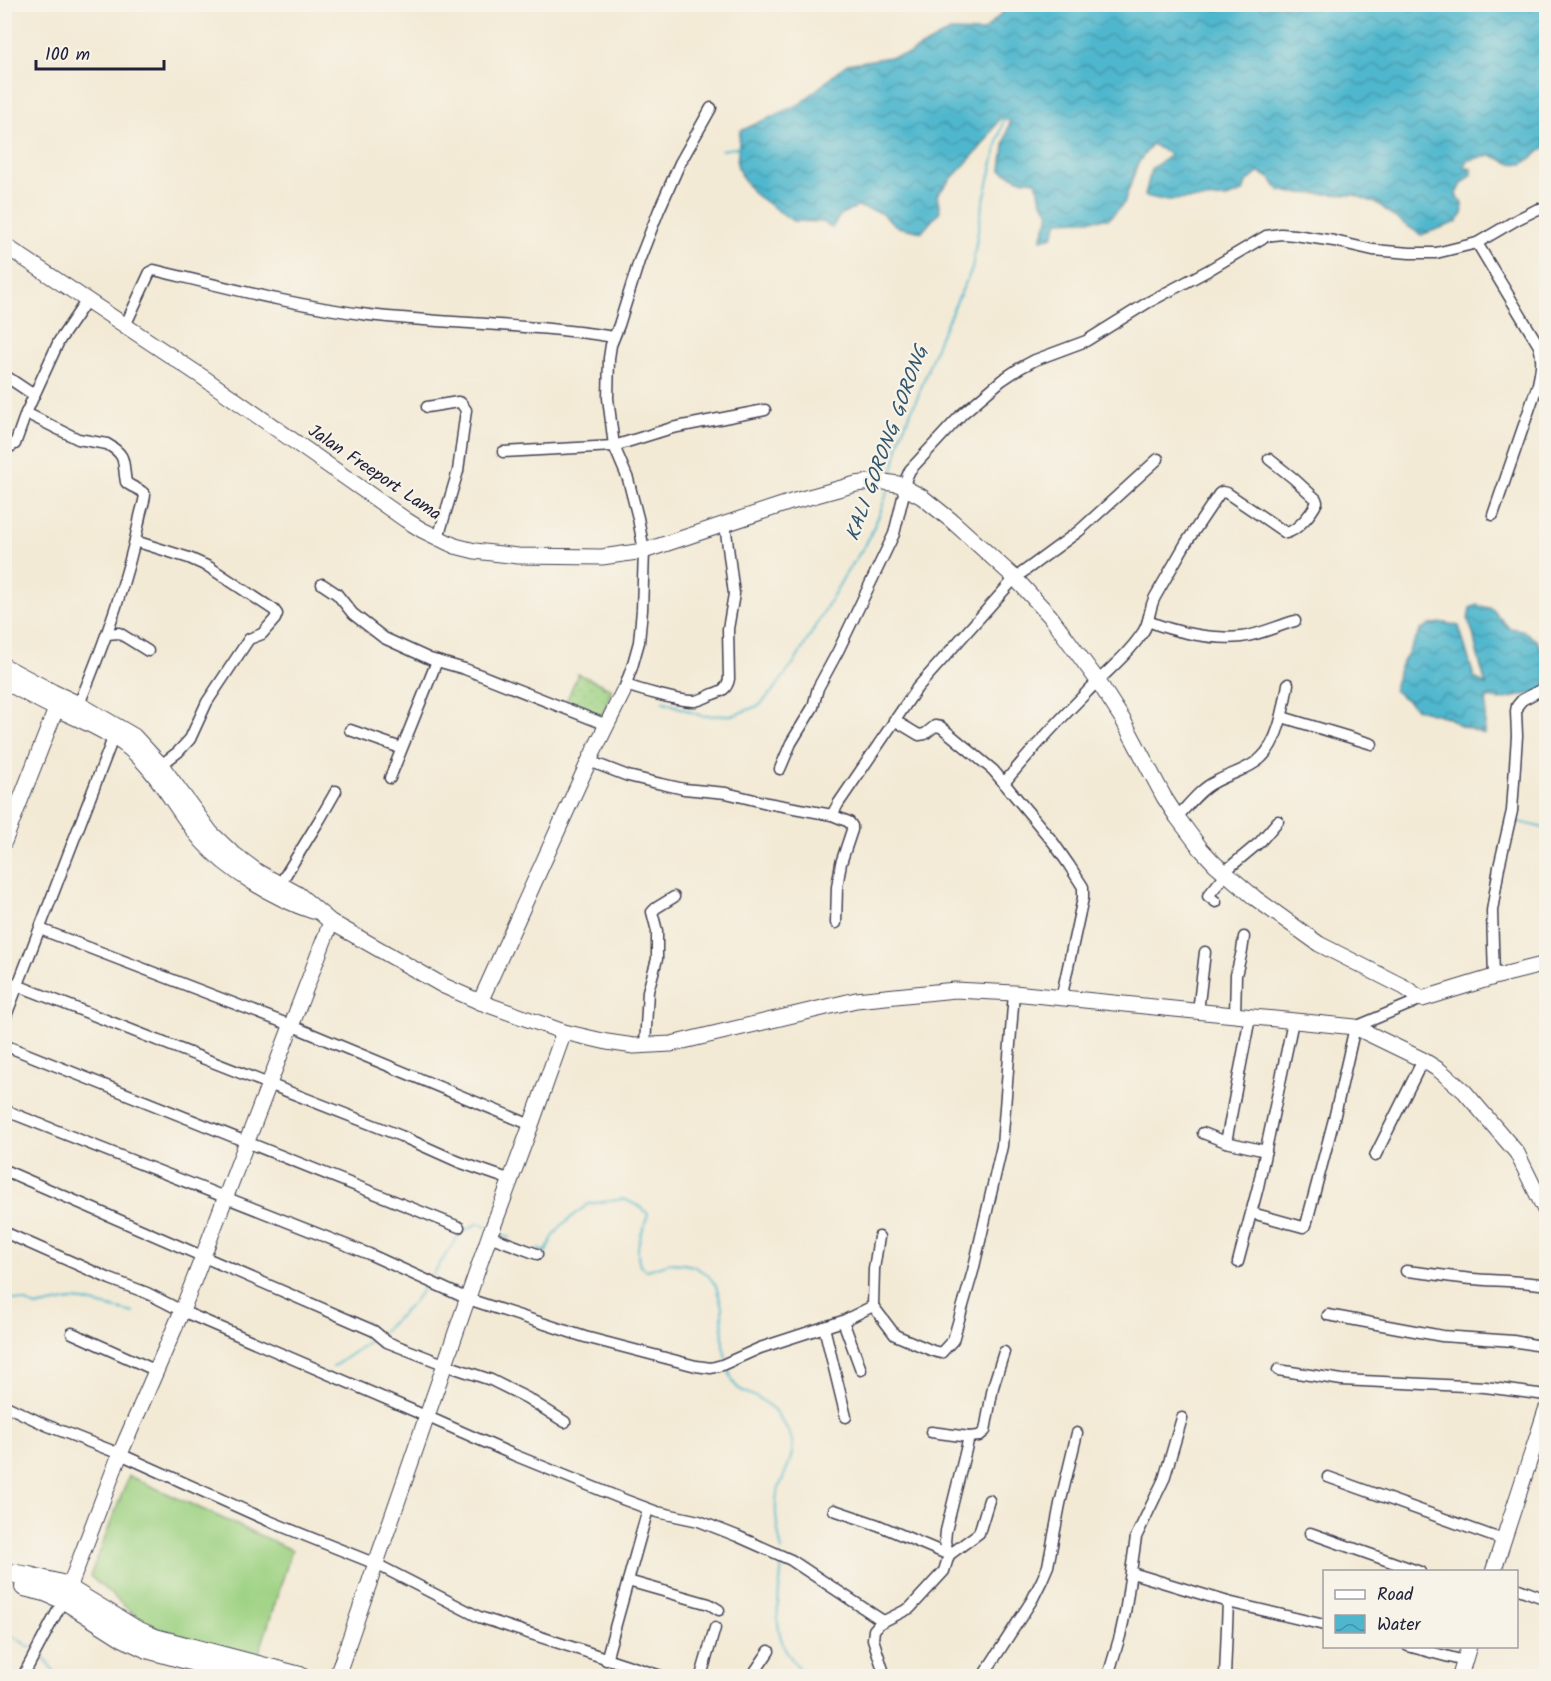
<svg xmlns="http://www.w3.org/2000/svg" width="1551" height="1681" font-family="Kalam,sans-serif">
<defs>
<pattern id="park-dots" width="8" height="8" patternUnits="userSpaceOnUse" patternTransform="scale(1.5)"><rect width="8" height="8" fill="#9dd282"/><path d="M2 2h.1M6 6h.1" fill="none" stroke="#87b471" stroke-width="1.8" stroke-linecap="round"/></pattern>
<pattern id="water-waves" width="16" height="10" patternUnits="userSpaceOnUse" patternTransform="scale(1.5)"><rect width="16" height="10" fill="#4fb7cd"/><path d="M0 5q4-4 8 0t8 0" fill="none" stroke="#4194a8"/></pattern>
</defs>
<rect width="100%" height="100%" fill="#f7f3e8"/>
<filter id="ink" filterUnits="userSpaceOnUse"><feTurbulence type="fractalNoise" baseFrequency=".0167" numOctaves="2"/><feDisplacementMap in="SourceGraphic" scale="12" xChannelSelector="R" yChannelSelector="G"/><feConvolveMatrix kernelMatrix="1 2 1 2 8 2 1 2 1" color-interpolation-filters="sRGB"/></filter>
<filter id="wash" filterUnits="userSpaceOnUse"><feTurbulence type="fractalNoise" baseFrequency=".008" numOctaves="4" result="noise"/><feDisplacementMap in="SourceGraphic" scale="24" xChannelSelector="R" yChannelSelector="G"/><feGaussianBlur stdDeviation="1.35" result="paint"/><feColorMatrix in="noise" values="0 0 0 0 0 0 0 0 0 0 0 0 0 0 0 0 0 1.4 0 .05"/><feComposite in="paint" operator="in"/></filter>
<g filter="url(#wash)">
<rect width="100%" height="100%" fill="#f3ead5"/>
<polygon fill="#9dd282" stroke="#607a5e" stroke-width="1.5" points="129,1476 292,1550 256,1663 157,1634 90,1576"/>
<polygon fill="url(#park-dots)" stroke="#607a5e" stroke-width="1.5" points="578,674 612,689 602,716 565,704"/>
<g fill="url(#water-waves)" stroke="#386c84" stroke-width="1.5">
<path d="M1001,5H1546V147L1523,164L1509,163L1491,155L1468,160L1463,167L1472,169V174L1462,184L1456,196L1462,203L1463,214L1457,222L1421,235L1397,219L1378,204L1355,195L1293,193L1279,190L1271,179L1259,172L1246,183L1243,192L1226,198L1163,200L1145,196L1151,169L1171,155L1152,144L1138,163L1124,203L1109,219L1058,221L1053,236L1041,239L1050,213L1042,202L1036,181L1019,179L1001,170L1004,146L1010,121L1000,118C993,128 987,140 979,149C965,165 950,179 937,195L940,211L922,232L898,227L879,212L858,207L841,214L832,228L823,222L793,221L753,193L741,176L737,164L740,131L800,104L847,64L909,54L950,31L983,32L1003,12Z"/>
<polygon points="1477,605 1492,609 1509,628 1522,630 1537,641 1546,659 1546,697 1539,692 1500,700 1487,697 1484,734 1461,726 1447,717 1417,709 1394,690 1399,669 1421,630 1431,624 1446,623 1459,626 1474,677 1486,685 1477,652 1473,633 1468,620 1470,608"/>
</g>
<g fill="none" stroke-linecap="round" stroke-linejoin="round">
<g stroke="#4fb7cd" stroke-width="2">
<polyline points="721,150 741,147"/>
<polyline points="892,476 901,434 918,396 939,339 972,269 981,212 1004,117"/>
<polyline points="662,701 702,716 734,715 760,705 776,687 796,660 846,573 866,544 880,513 888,490"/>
<polyline points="1519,822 1544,828 1546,831"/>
<polyline points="496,1232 510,1238"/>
<path d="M538,1249L546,1252L553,1237L562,1225L588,1204L624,1199L642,1208L648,1214C642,1235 634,1244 640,1266L647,1270L670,1263L683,1264L693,1266L707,1274L716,1286L722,1307L723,1345L726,1358"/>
<polyline points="430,1279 460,1233 479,1223 486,1227"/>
<polyline points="4,1296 6,1298 27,1302 35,1307 71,1300 84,1301 134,1313"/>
<polyline points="382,1332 410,1306 427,1284"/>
<polyline points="333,1367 375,1337"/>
<path d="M728,1367C735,1399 749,1388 768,1405C776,1412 786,1425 790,1435C800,1457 777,1480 776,1501C775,1515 779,1538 782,1551"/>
<path d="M782,1560C781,1589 772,1616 783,1644C788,1656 797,1666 804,1676"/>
<polyline points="4,1630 31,1648"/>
<polyline points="42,1656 58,1676"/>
</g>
</g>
</g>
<g filter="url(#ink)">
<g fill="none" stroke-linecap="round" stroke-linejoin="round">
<g stroke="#414052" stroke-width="13">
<g id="street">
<path d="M1477,243L1539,346C1543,360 1541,370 1538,384L1493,515"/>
<path d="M125,326L150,272L154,270C225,287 296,306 369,315C450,324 533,324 614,337"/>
<polyline points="4,375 34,395"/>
<polyline points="427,407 458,402 461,403 466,410 458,471 438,538"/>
<path d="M26,413L78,439L107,444C128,456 122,462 126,482C131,488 141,488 145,495C144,504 140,513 139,522C126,585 104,645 79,704"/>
<polyline points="4,448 8,448 15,444 26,413 59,341 87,300"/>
<polyline points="503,452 614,446 672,428 765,410"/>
<polyline points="135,541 189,558 209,567 274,610 277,614 275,619 262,634 249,639 207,702 190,739 178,752 161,765"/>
<polyline points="322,584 337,594 353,614 384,638 430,659 465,669 607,725"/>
<path d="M1148,621C1174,632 1212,640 1241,637C1259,635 1277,626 1295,621"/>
<polyline points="107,634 119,633 148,651"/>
<path d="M626,685C640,690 682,702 695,701C701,700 707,697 713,694C722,691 727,689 729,679L728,629L734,594L725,524"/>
<polyline points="623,692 632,667 639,642 642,610 644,551 638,518 628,479 614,446 608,398 609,358 611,345 619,325 639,261 659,210 680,163 711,108"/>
<polyline points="1282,717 1372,744"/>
<polyline points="894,720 919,735 925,734 935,726 941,727 993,770 1004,783"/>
<polyline points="350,730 401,748"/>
<polyline points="589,761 628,776 657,783 684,789 726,793 767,803 832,815 849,822 852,826 852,830 841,863 837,887 836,923"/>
<polyline points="780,769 791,743 813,707 818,688 838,651 894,534 905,489 906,479 910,470 962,414 1002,380 1020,368 1035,360 1086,341 1147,303 1207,271 1266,236 1281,234 1295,235 1334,241 1373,250 1410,253 1436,253 1477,243 1518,219 1536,210 1546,207"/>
<polyline points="390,778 437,661"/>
<polyline points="4,800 18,804"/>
<polyline points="832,815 838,804 917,688 1015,578 1079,531 1158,459"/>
<path d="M1177,817C1188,806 1200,789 1215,782C1229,774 1248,770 1261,758C1279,741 1284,707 1288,684"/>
<polyline points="1224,872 1260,842 1278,821"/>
<polyline points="280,884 320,819 336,791"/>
<polyline points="1216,902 1208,896 1226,874"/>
<polyline points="40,929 290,1025 531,1125"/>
<polyline points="1494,977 1492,911 1499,867 1512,811 1517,736 1516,711 1517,706 1522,700 1546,687"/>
<polyline points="4,980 401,1136 459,1162 511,1180"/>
<path d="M1061,999L1083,898V887L1069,865L1053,842L1004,783C1030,752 1057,722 1086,693C1105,673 1128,655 1143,632C1150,622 1149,608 1155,597L1186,543L1219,494L1222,492L1227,493L1286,533C1297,531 1312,513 1317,502L1316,499L1293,478L1269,459"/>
<polyline points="1198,1012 1205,952"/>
<polyline points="1235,1015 1236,975 1242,951 1244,937"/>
<polyline points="4,1021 115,733"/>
<polyline points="4,1045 459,1227"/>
<polyline points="645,1046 648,991 657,959 657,931 652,912 656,908 674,897"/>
<polyline points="4,1110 369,1254 468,1299 585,1337 696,1366 711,1368 722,1365 760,1348 843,1321 873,1306 895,1335 933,1351 941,1353 953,1340 973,1271 1002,1146 1014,993"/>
<polyline points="1203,1133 1226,1142 1266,1151"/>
<polyline points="1226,1142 1250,1017"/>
<polyline points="1375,1156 1423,1060"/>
<polyline points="4,1170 374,1331 387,1342 446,1365 491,1380 527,1398 565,1422"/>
<polyline points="1252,1213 1303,1227 1306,1225 1334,1119 1355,1027 1422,999"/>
<polyline points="4,1232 110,1279 147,1293 182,1311 428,1417 514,1455 625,1500 657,1512 699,1521 737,1536 791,1560 883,1621"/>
<polyline points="489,1236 537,1254"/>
<polyline points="1238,1262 1258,1187 1293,1021"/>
<path d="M1406,1271C1428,1273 1450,1277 1472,1279C1497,1281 1522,1281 1546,1285"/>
<polyline points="873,1306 874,1269 879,1237"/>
<polyline points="1328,1315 1442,1336 1513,1341 1546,1347"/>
<polyline points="843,1321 861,1370"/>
<polyline points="824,1327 846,1417"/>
<polyline points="72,1333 157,1371"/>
<polyline points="1278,1370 1342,1380 1485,1387 1546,1395"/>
<polyline points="4,1405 46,1425 120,1454 269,1521 376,1564 479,1617 661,1676"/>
<polyline points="931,1432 969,1437"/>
<polyline points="1328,1477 1503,1540"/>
<polyline points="834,1510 878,1525 949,1555 979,1533 989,1500"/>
<polyline points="1310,1533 1420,1572"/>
<polyline points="1132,1573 1228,1602 1324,1625"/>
<polyline points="628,1581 709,1604 719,1610"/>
<polyline points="1516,1588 1546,1599"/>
<polyline points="1408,1646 1464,1661"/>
<polyline points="606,1660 648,1509"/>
<polyline points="23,1676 65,1597"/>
<polyline points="194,1676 200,1664"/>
<polyline points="701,1676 715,1628"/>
<polyline points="752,1676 769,1651"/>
<polyline points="885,1676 873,1639 874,1630 880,1623 910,1608 944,1571 949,1555 945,1542 946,1531 969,1437 979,1436 985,1431 993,1387 1004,1352"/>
<polyline points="983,1676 1032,1600 1042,1580 1048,1566 1060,1504 1077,1433"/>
<polyline points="1108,1676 1120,1636 1125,1613 1136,1537 1164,1479 1182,1418"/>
<polyline points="1225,1676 1228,1602"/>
</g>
</g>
<g stroke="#414052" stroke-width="17">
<g id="secondary">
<polyline points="4,245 204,378 406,520 422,530 455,546 475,551 518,556 602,557 644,551 791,502 856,484 878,481 898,484 922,497 952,521 1015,578 1050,616 1098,681 1123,720 1164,797 1177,817 1201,849 1215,864 1255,898 1319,944 1404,987 1422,999 1494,977 1546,964"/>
<polyline points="4,666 53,692 79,704 134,736 161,765 211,833 230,851 258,872 298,894 331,922 444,986 480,1002 564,1032 607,1042 634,1046 671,1044 856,1000 955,990 1014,993 1355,1027 1423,1060 1439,1070 1464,1091 1517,1153 1546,1212"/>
<path d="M4,681C22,691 39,701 57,709C80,720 105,730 125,745C158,770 176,811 202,841C227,870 277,900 313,911"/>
<polyline points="4,842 56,709"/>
<polyline points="480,1002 589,761 623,692"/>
<polyline points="493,1227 531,1125 564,1032"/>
<polyline points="1493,1572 1546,1410"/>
<polyline points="69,1588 120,1454 182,1311 331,922"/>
<polyline points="337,1676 491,1231"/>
<polyline points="1460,1676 1469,1646"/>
</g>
</g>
<g stroke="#414052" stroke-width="20">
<g id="highway">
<polyline points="4,1572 29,1576 61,1584 135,1629 155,1638 300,1676"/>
<polyline points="24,1587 45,1592 64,1600 124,1638 147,1649 245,1676"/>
</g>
</g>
<use href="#street" stroke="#fff" stroke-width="10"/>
<use href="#secondary" stroke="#fff" stroke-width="15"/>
<use href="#highway" stroke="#fff" stroke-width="18"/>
</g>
</g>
<g text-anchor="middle" stroke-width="4.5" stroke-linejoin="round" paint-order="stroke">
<g font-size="18" fill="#22223b" stroke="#f7f3e8">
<text transform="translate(375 472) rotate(34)" y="6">Jalan Freeport Lama</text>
</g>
<g font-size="20" font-style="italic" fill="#32566e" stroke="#f7f3e8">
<text transform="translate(886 443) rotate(-70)" y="7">KALI GORONG GORONG</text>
</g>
</g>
<rect width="1551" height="1681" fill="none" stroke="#f7f3e8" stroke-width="24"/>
<rect x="1323" y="1570" width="195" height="78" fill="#f7f3e8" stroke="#a29fa3" stroke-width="1.5"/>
<rect x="1335" y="1590" width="30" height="9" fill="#ffffff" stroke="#a29fa3" stroke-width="1.5"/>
<text x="1377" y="1600" font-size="18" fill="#22223b">Road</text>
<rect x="1335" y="1615" width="30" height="18" fill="url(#water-waves)" stroke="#a29fa3" stroke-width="1.5"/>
<text x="1377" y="1630" font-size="18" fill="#22223b">Water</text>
<path d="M36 60v9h128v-9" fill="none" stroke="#22223b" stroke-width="3"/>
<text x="45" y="60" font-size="18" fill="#22223b" stroke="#f7f3e8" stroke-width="4.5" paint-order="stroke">100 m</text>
</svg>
